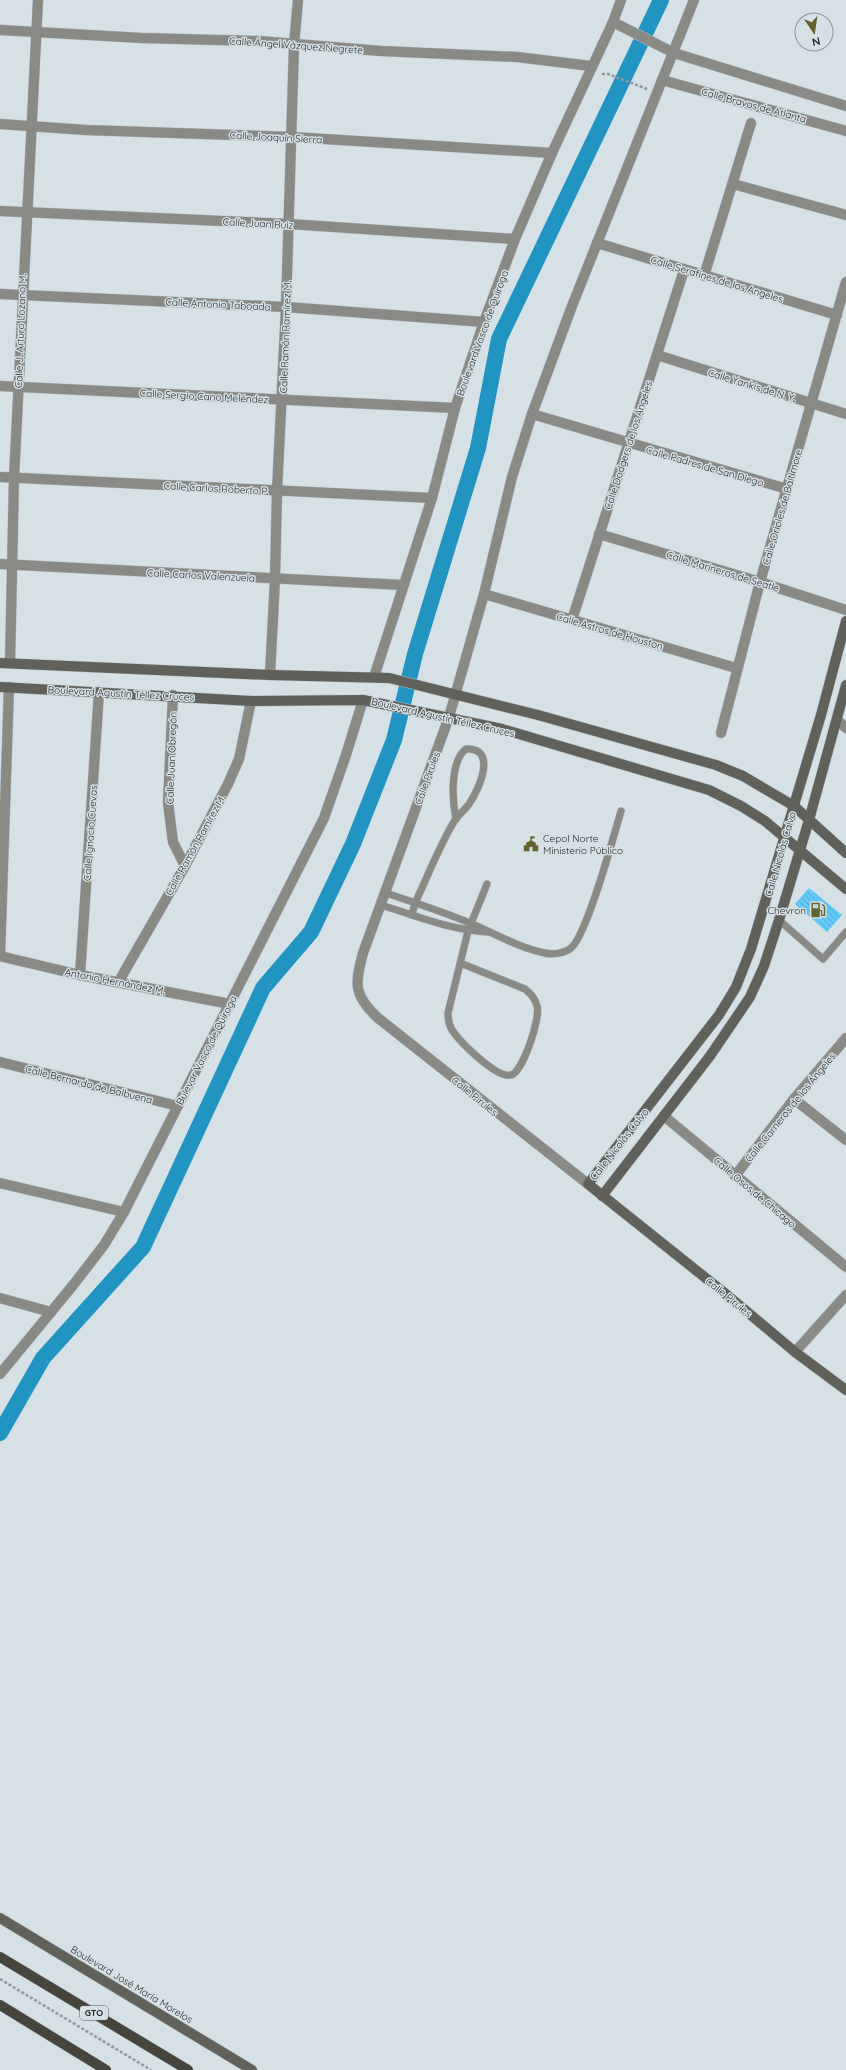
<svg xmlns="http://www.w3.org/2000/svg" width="846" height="2070" font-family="Quicksand,sans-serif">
<defs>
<pattern id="building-back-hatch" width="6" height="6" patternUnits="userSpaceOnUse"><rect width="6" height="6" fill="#62c9f8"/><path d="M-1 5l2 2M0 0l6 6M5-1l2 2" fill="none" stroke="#55acd4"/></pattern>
</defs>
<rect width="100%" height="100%" fill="#d6e1e6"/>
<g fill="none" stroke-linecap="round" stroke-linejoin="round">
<polyline stroke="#2294c1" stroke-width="16" points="0,1433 43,1358 143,1247 263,988 311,932 353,844 394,740 415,654 478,448 499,339 661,0"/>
</g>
<polygon fill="url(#building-back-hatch)" points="809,888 842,915 827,932 795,904"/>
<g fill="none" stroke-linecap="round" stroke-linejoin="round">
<g stroke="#b5bec3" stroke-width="8">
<g id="lane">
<path d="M386,893C415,903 444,912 472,924C496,934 519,948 545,953C553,955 565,953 571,948C587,935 614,835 621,811"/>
<path d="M381,905C417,916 450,930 488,932"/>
<path d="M412,915L415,903C428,876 439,846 455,820C459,814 465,810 469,804C479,790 498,747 466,749C450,761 452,800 456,819"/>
<polyline points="779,920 823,959 846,932"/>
<path d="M460,963L525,989C531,994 535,998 537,1006C541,1017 523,1072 511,1075C497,1079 460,1042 452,1030C449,1025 448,1019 448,1013L468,931L487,884"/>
</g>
</g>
<g stroke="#b5bec3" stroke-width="11">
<g id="street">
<polyline points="613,22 674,53 846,106"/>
<polyline points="0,30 142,38 259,41 381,51 517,57 591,66"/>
<polyline points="662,80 846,131"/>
<polyline points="0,124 86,130 292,137 552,153"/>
<polyline points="733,184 846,215"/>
<polyline points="0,211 289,224 515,239"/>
<polyline points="597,243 837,315"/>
<polyline points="704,276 751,123"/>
<polyline points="0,294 286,307 484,322"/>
<polyline points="657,355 846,414"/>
<polyline points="0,386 455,408"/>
<polyline points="532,414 787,489"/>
<polyline points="0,477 432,498"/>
<polyline points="599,534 760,582 846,610"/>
<polyline points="0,564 403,585"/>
<polyline points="484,594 736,668"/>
<polyline points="572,620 684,270"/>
<polyline points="10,663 14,478 38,0"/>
<polyline points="270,675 275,579 277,491 286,307 294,45 298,0"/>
<polyline points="374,677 432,498 455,408 484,322 515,239 552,153 613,22 621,0"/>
<polyline points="173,695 168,803 173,842 185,866"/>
<polyline points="837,720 846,728"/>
<polyline points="721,733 760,582 846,282"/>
<polyline points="0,956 9,687"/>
<polyline points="0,956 80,975 230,1004"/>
<polyline points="80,975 99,692"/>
<polyline points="119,981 185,866 228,784 239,759 251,701"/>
<polyline points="0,1062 178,1106"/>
<polyline points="794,1099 846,1140"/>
<polyline points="664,1116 846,1267"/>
<polyline points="735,1176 794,1099 846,1038"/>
<polyline points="0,1183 124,1212"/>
<path d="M588,1184L378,1018C353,995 355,984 363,953L449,717L484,594L512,477L532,414L572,306L694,0"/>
<polyline points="0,1298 51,1312"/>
<polyline points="795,1352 846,1295"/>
<polyline points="0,1374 74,1284 104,1245 124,1212 324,818 346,755 363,700"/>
</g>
</g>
<g stroke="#b5bec3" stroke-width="11">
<g id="secondary">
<polyline points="846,621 821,715 751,949 736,987 719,1015 588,1184 727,1295 795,1352 846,1390"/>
<polyline points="0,663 270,675 389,678 538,715 716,765 743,776 794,806 846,853"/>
<polyline points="0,687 251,701 363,700 502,729 709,790 741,806 765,821 846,889"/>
<polyline points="602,1196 710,1056 750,997 764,966 779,920 809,820 846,685"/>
<polyline points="0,1918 252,2070"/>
</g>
</g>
<g stroke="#b5bec3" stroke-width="11">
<g id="primary">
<polyline points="0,1957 188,2070"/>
<polyline points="0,2005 106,2070"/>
</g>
</g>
<g stroke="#90989c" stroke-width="2.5" stroke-dasharray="3 2" stroke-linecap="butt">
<polyline points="602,74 608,74 647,89"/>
<polyline points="0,1979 151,2070"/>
</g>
<use href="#lane" stroke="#898985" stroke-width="7"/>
<use href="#street" stroke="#898985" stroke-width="10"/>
<use href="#secondary" stroke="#61615b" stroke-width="10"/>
<use href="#primary" stroke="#45453e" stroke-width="10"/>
</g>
<defs>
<g id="civic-bare" transform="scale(1.2)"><path d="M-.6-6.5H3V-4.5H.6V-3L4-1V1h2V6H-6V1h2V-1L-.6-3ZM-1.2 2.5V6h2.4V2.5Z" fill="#646330" stroke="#d6e1e6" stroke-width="2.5" paint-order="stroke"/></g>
<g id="fuel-bare" transform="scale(1.2)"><path d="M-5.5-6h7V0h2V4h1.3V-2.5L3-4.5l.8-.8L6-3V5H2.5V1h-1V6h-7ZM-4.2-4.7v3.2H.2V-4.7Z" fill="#646330" stroke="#d6e1e6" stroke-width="2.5" paint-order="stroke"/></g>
</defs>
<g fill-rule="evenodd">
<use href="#civic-bare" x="531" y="844"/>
<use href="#fuel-bare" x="818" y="910"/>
</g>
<g text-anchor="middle" stroke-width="3" stroke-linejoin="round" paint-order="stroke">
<rect fill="#d6e1e6" stroke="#555b5e" stroke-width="1" x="80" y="2006" width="28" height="14" rx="3"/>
<g font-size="9" font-weight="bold" fill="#1e2124">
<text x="94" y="2016">GTO</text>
</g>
<g font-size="10" fill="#1e2124" stroke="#d6e1e6">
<text transform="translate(296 45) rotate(4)" y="4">Calle Ángel Vázquez Negrete</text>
<text transform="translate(754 105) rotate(15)" y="4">Calle Bravos de Atlanta</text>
<text transform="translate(276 137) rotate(3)" y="4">Calle Joaquín Sierra</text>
<text transform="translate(258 223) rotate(3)" y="4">Calle Juan Ruiz</text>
<text transform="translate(717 279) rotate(17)" y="4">Calle Serafines de los Angeles</text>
<text transform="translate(218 304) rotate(3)" y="4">Calle Antonio Taboada</text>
<text transform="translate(20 331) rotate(-88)" y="4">Calle J. Arturo Lozano M.</text>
<text transform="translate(482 333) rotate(-70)" y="4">Boulevard Vasco de Quiroga</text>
<text transform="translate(285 337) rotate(-88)" y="4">Calle Ramón Ramírez M.</text>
<text transform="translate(752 385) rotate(17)" y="4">Calle Yankis de N. Y.</text>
<text transform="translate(204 396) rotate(3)" y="4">Calle Sergio Cano Meléndez</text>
<text transform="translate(628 445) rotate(-72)" y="4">Calle Dodgers de los Ángeles</text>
<text transform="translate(705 466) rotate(16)" y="4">Calle Padres de San Diego</text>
<text transform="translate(216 488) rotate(3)" y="4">Calle Carlos Roberto P.</text>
<text transform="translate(782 507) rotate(-74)" y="4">Calle Orioles de Baltimore</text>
<text transform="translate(723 571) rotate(17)" y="4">Calle Marineros de Seatle</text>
<text transform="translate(201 575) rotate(3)" y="4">Calle Carlos Valenzuela</text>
<text transform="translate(610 631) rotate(16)" y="4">Calle Astros de Houston</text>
<text transform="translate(121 693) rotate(3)" y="4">Boulevard Agustín Téllez Cruces</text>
<text transform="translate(443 717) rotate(13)" y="4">Boulevard Agustín Téllez Cruces</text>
<text transform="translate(171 758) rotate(-88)" y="4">Calle Juan Obregón</text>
<text transform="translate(427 778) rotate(-70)" y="4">Calle Pirules</text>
<text transform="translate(90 833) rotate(-86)" y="4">Calle Ignacio Cuevas</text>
<text transform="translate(195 845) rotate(-61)" y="4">Calle Ramón Ramírez M.</text>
<text transform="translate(780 854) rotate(-74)" y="4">Calle Nicolás Calvo</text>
<text transform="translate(115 981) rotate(11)" y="4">Antonio Hernández M.</text>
<text transform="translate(206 1050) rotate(-63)" y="4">Bulevar Vasco de Quiroga</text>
<text transform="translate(89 1084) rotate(14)" y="4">Calle Bernardo de Balbuena</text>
<text transform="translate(475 1096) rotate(39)" y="4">Calle Pirules</text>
<text transform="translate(790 1107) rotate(-51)" y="4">Calle Carneros de los Ángeles</text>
<text transform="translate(619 1144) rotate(-52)" y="4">Calle Nicolás Calvo</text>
<text transform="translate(755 1192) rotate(40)" y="4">Calle Osos de Chicago</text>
<text transform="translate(729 1297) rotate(39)" y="4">Calle Pirules</text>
<text transform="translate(132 1984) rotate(31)" y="4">Boulevard José María Morelos</text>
</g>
<g font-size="10" fill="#1e2124" stroke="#d6e1e6" text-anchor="start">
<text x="543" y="842">Cepol Norte<tspan x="543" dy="12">Ministerio Público</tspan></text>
<text x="806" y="914" text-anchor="end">Chevron</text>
</g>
</g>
<g transform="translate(814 32) rotate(167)"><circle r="19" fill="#d6e1e6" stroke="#8c9498"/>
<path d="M0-3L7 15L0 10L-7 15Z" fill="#646330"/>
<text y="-6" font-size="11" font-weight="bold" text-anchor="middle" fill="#1e2124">N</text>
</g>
</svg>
